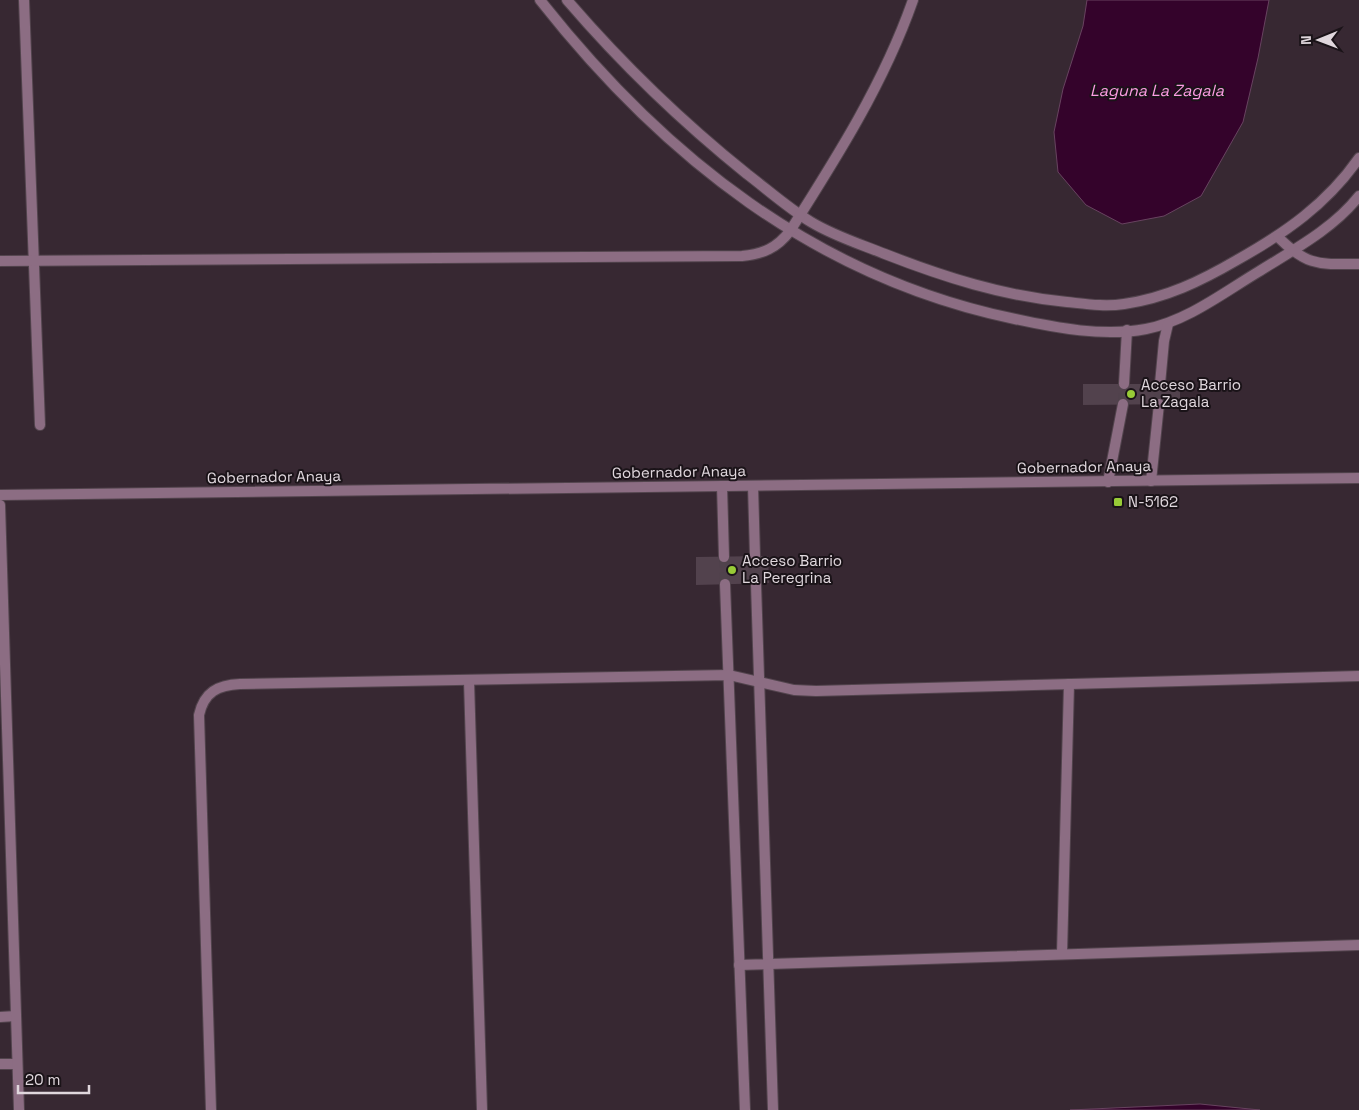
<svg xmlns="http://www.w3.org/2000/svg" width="1359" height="1110" font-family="'Space Grotesk',sans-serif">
<rect width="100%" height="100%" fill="#372832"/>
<g fill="#34032b" stroke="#684360">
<polygon points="1087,0 1269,0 1258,58 1243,122 1201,196 1164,216 1122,224 1086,205 1058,172 1054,132 1063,89 1083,26"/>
<polygon points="1200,1104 1260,1110 1070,1110"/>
</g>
<g fill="#52424d">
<polygon points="1083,384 1180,384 1180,404 1083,405"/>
<polygon points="768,556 769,583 696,585 696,557"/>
</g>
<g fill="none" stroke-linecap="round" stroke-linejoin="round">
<g stroke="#50424c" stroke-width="10" stroke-dasharray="10 5" stroke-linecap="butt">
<polyline points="1123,404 1124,384"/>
<polyline points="1159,404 1160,384"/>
<polyline points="755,556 756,584"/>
<polyline points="724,557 725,584"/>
</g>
<g stroke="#52444d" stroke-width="12">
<g id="minor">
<polyline points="24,0 40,425"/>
<path d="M540,0C663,156 816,278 1015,319C1056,328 1104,337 1146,329C1187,321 1223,293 1258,272C1293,250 1333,229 1359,196"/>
<path d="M567,0C622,64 681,121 747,174C768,190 788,208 811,222C834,236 860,244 885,254C944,277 1003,296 1067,302C1086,304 1105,307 1124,304C1166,298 1201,281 1237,260C1285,233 1327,204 1359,158"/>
<path d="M1278,237C1308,267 1319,264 1359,264"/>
<path d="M0,261L742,256C763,254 777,248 790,231C837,157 884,83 913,0"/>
<polyline points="1124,384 1127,330"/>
<polyline points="1160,384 1164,341 1168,324"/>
<polyline points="1151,481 1159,404"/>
<polyline points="1108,482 1123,404"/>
<polyline points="722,486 724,557"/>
<polyline points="753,486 755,556"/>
<polyline points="725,584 745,1110"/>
<polyline points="756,584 773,1110"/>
<polyline points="469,681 482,1110"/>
<polyline points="1062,954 1069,684"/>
<polyline points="739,965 1359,945"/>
<polyline points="0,1017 16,1016"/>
<polyline points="0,1064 17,1064"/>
<path d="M211,1110L199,715C204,692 218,685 240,684L729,675L794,690L816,691L1359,676"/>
</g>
</g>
<g stroke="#52444d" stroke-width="12">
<g id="tertiary">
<polyline points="0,495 1359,478"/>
<polyline points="0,505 19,1110"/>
</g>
</g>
<use href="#minor" stroke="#8c6d83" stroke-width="10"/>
<use href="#tertiary" stroke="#8c6d83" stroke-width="10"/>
</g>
<g fill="#98cb37" stroke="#1a1318" stroke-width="2">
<circle cx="1131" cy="394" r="5"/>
<rect x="1113" y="497" width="10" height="10" rx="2.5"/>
<circle cx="732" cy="570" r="5"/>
</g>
<g text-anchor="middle" stroke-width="4" stroke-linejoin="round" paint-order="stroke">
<g font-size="15" fill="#e0d7dd" stroke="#1a1318" text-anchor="start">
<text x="1141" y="390">Acceso Barrio<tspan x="1141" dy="17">La Zagala</tspan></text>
<text x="1128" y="507">N-5162</text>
<text x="742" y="566">Acceso Barrio<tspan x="742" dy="17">La Peregrina</tspan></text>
</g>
<g font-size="15" fill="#e0d7dd" stroke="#1a1318">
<text transform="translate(1084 467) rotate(-1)" y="5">Gobernador Anaya</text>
<text transform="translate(679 472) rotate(-1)" y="5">Gobernador Anaya</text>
<text transform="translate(274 477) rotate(-1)" y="5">Gobernador Anaya</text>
</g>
<g font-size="16" font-style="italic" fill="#fc9ce3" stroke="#1a1318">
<text x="1157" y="96">Laguna La Zagala</text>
</g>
</g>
<g transform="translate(1319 40) rotate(269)" stroke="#1a1318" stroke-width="4" paint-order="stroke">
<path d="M0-4L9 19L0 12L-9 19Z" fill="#e0d7dd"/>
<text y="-8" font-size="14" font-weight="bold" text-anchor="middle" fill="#e0d7dd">N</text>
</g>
<path d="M18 1085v8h71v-8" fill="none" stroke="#e0d7dd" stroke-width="2.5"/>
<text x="25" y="1085" font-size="15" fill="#e0d7dd" stroke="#1a1318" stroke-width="4" paint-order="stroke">20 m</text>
</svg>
